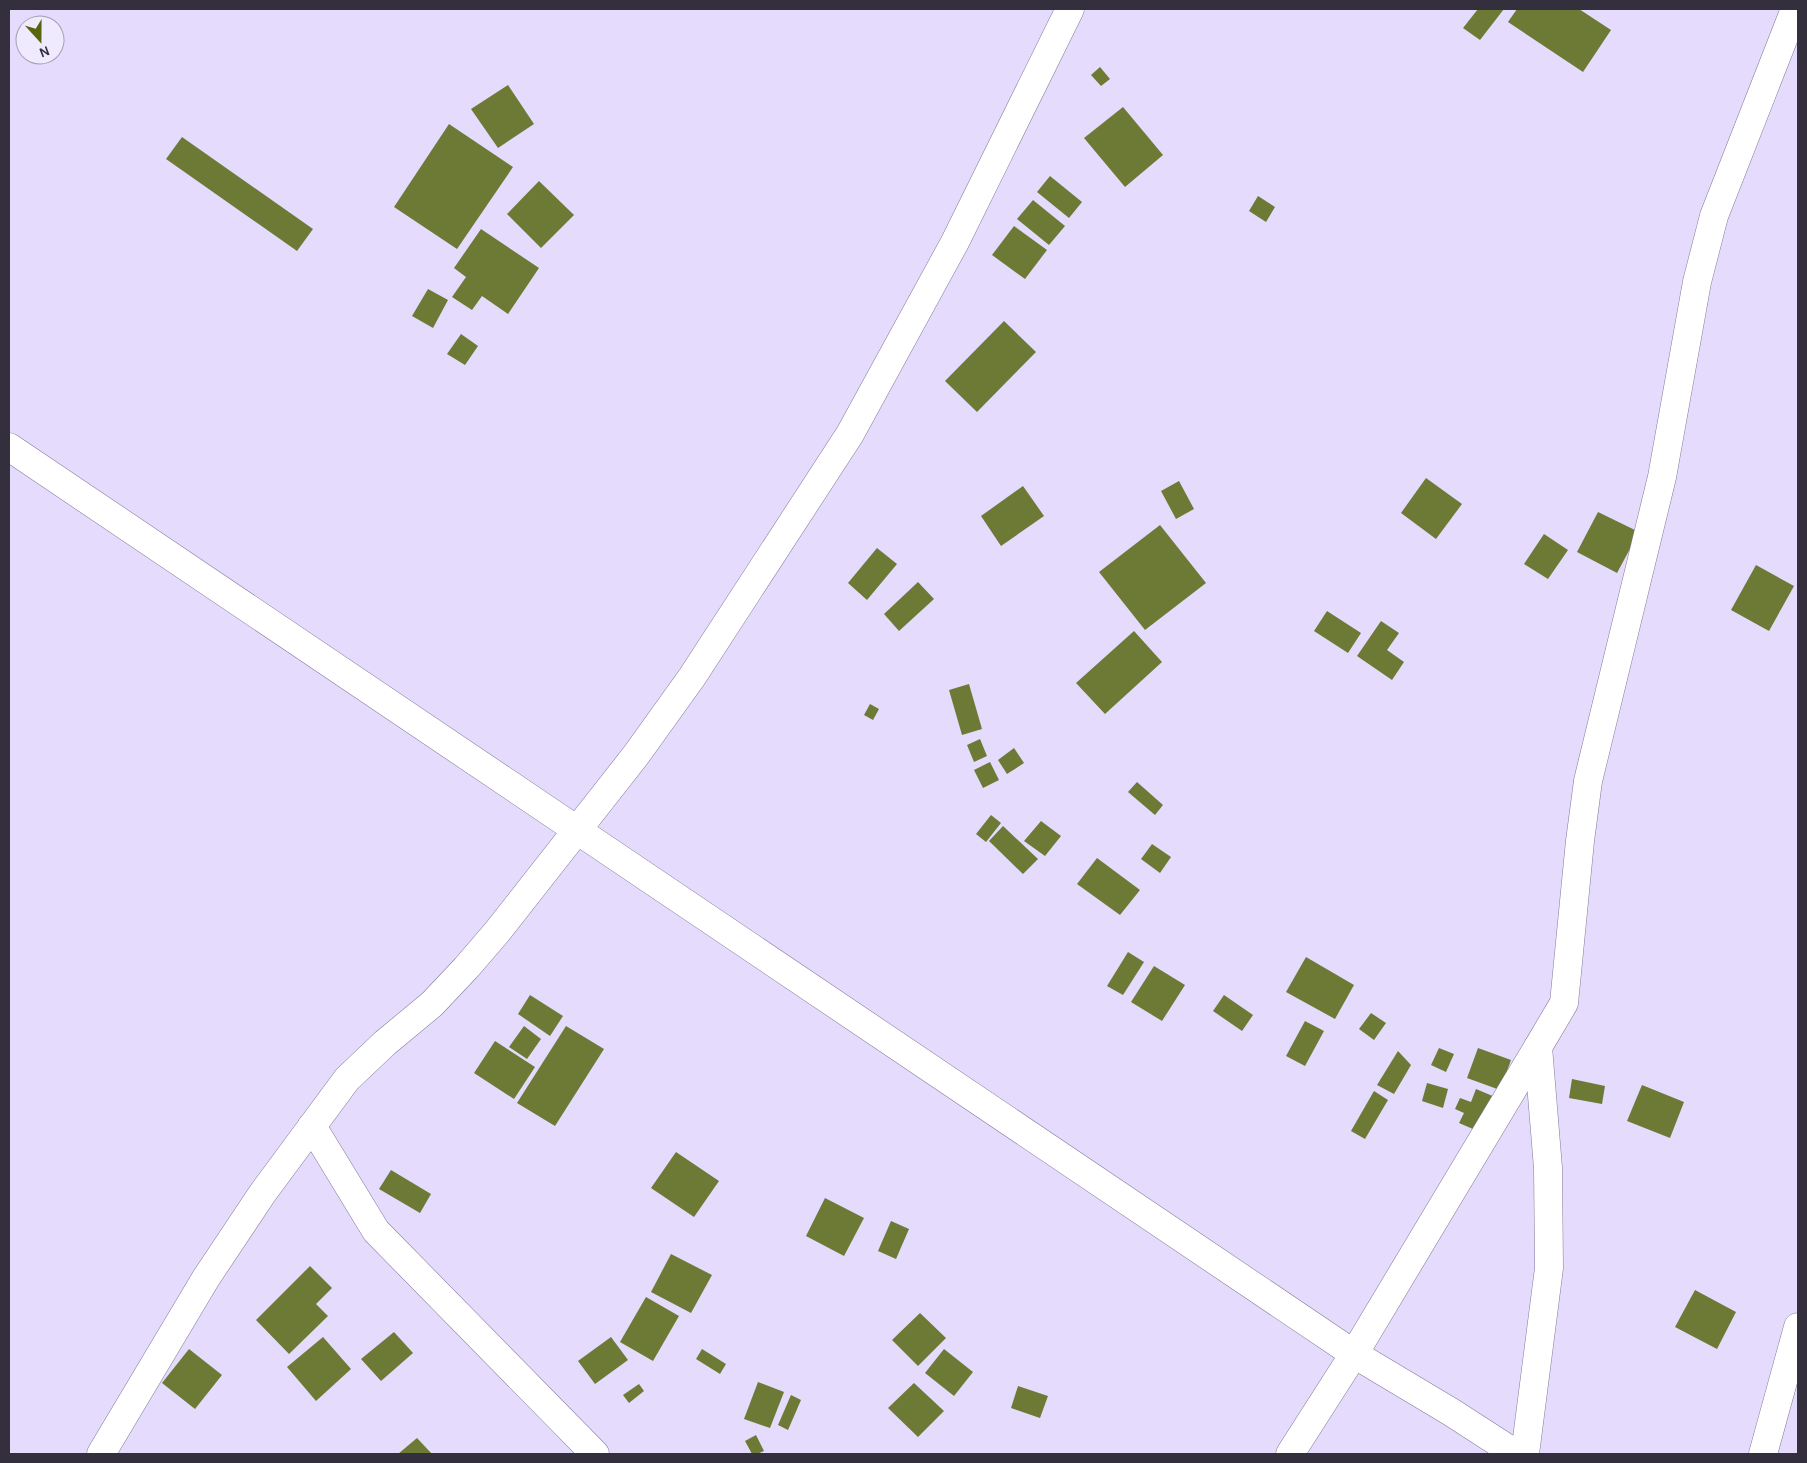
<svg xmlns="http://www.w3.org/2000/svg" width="1807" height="1463" font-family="Karla,sans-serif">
<rect width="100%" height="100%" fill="#e5dbfd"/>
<g fill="#6d7a35">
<polygon points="1478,9 1504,9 1480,40 1463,28"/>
<polygon points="1517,9 1579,9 1611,30 1583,72 1508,22"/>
<polygon points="25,48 25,55 42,55 36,64 21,54"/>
<polygon points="1100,67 1110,79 1101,86 1091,75"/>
<polygon points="508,85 534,124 498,148 471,109"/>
<polygon points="1123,107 1163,155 1125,187 1084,138"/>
<polygon points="449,124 513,167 457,249 394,207"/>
<polygon points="182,137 313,229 297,251 166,159"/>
<polygon points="1050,176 1082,202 1069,218 1037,192"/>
<polygon points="539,181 574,215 541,248 507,214"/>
<polygon points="1258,196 1275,207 1266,222 1249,211"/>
<polygon points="1033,200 1065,226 1049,245 1017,219"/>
<polygon points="1014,226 1047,250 1025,279 992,255"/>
<polygon points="481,229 539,268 508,314 482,296 472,310 452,297 466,277 454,268"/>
<polygon points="428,289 448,300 433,328 412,316"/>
<polygon points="1004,321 1036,352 977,412 945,381"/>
<polygon points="461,334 478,346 465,365 447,354"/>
<polygon points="1426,478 1462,504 1436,539 1401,513"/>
<polygon points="1179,481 1194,509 1176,519 1161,491"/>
<polygon points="1023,486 1044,516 1001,546 981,516"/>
<polygon points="1598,512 1639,532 1617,573 1577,552"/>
<polygon points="1160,525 1206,583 1145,630 1099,572"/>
<polygon points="1544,534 1568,550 1548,579 1524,564"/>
<polygon points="877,548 897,564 867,600 848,583"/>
<polygon points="1756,565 1794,586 1769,631 1731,610"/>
<polygon points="918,582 934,599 899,631 884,614"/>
<polygon points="1327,611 1361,633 1348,653 1314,631"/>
<polygon points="1381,621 1399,633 1387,650 1404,662 1392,680 1357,656"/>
<polygon points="1134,631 1162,662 1105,714 1076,683"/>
<polygon points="969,684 982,729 962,735 949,690"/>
<polygon points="870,704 879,709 873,720 864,715"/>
<polygon points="980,739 987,756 974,762 967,745"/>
<polygon points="1014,748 1024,763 1007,774 998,760"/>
<polygon points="990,762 999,780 983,788 974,770"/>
<polygon points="1137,782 1163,805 1155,815 1128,792"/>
<polygon points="991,815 1001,823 986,842 976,834"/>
<polygon points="1041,821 1061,836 1045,856 1024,841"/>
<polygon points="1003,826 1038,859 1023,874 989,841"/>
<polygon points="1152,844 1171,857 1160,873 1141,859"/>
<polygon points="1097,858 1140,890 1120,915 1077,884"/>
<polygon points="1128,952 1144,962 1123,995 1107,986"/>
<polygon points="1306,957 1354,985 1335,1019 1286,992"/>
<polygon points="1154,966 1185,985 1162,1021 1131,1002"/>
<polygon points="530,995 563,1016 550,1036 518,1014"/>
<polygon points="1224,995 1253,1015 1242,1031 1213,1011"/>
<polygon points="1371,1013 1386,1023 1374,1040 1359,1029"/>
<polygon points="1305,1021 1324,1031 1305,1066 1286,1056"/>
<polygon points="524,1026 541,1039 527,1059 509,1047"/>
<polygon points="566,1026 604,1049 555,1126 517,1103"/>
<polygon points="495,1041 535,1067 514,1099 474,1073"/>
<polygon points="1439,1048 1454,1054 1446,1072 1431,1065"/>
<polygon points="1478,1048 1511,1060 1500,1090 1467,1078"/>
<polygon points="1398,1051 1411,1065 1394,1094 1377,1085"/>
<polygon points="1572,1079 1605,1086 1602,1104 1569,1098"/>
<polygon points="1427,1083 1448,1089 1443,1108 1422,1101"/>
<polygon points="1642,1085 1684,1102 1670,1138 1627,1121"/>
<polygon points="1476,1089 1495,1097 1480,1132 1459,1123 1464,1113 1455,1109 1460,1098 1471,1102"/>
<polygon points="1374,1091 1388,1100 1365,1139 1351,1131"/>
<polygon points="676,1152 719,1181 694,1217 651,1188"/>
<polygon points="391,1170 431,1194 420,1213 379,1189"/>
<polygon points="825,1198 864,1218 844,1256 806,1236"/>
<polygon points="891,1221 909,1229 896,1259 878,1251"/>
<polygon points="671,1254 712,1275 691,1313 651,1292"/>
<polygon points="310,1266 332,1288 316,1304 328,1316 289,1354 256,1320"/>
<polygon points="1695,1290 1736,1312 1717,1349 1675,1327"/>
<polygon points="646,1297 679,1316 653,1361 620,1342"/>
<polygon points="920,1313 946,1338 918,1366 892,1340"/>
<polygon points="394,1332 413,1353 381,1381 361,1359"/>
<polygon points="323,1337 351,1369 316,1401 287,1367"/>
<polygon points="611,1337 628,1360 595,1384 578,1361"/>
<polygon points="189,1349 222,1375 195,1409 162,1383"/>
<polygon points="702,1349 726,1364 720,1374 696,1359"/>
<polygon points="944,1349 973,1372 954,1396 925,1373"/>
<polygon points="758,1382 784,1392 770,1428 744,1419"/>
<polygon points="914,1383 944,1411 918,1437 888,1408"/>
<polygon points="639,1384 644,1391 629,1403 623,1395"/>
<polygon points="1018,1386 1048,1396 1040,1418 1011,1408"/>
<polygon points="791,1395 801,1400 788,1430 778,1425"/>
<polygon points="756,1435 764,1451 757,1454 752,1454 745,1441"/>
<polygon points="417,1438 432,1454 398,1454"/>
</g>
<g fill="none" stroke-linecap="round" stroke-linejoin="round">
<g stroke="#837998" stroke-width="29">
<g id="minor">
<polyline points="9,447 1354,1354 1451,1412 1516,1454"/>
<polyline points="312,1126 376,1231 595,1454"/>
<polyline points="101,1454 206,1278 262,1194 347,1079 385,1043 432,1004 466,968 497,932 636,755 692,677 850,434 955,242 1070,9"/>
<polyline points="1290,1454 1354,1354 1538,1047"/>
<polyline points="1525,1454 1549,1268 1548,1168 1538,1047 1564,1003 1580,841 1588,781 1662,477 1697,282 1714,216 1795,9"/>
<polyline points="1763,1454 1798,1327"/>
</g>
</g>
<use href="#minor" stroke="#fff" stroke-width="28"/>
</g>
<rect width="1807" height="1463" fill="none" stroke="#332f3c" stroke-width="20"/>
<g transform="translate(40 40) rotate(159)"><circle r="24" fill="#f0eaff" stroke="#a49fb1"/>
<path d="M0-4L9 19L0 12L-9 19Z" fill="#58660b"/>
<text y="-8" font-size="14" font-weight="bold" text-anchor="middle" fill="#332f3c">N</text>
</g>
</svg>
